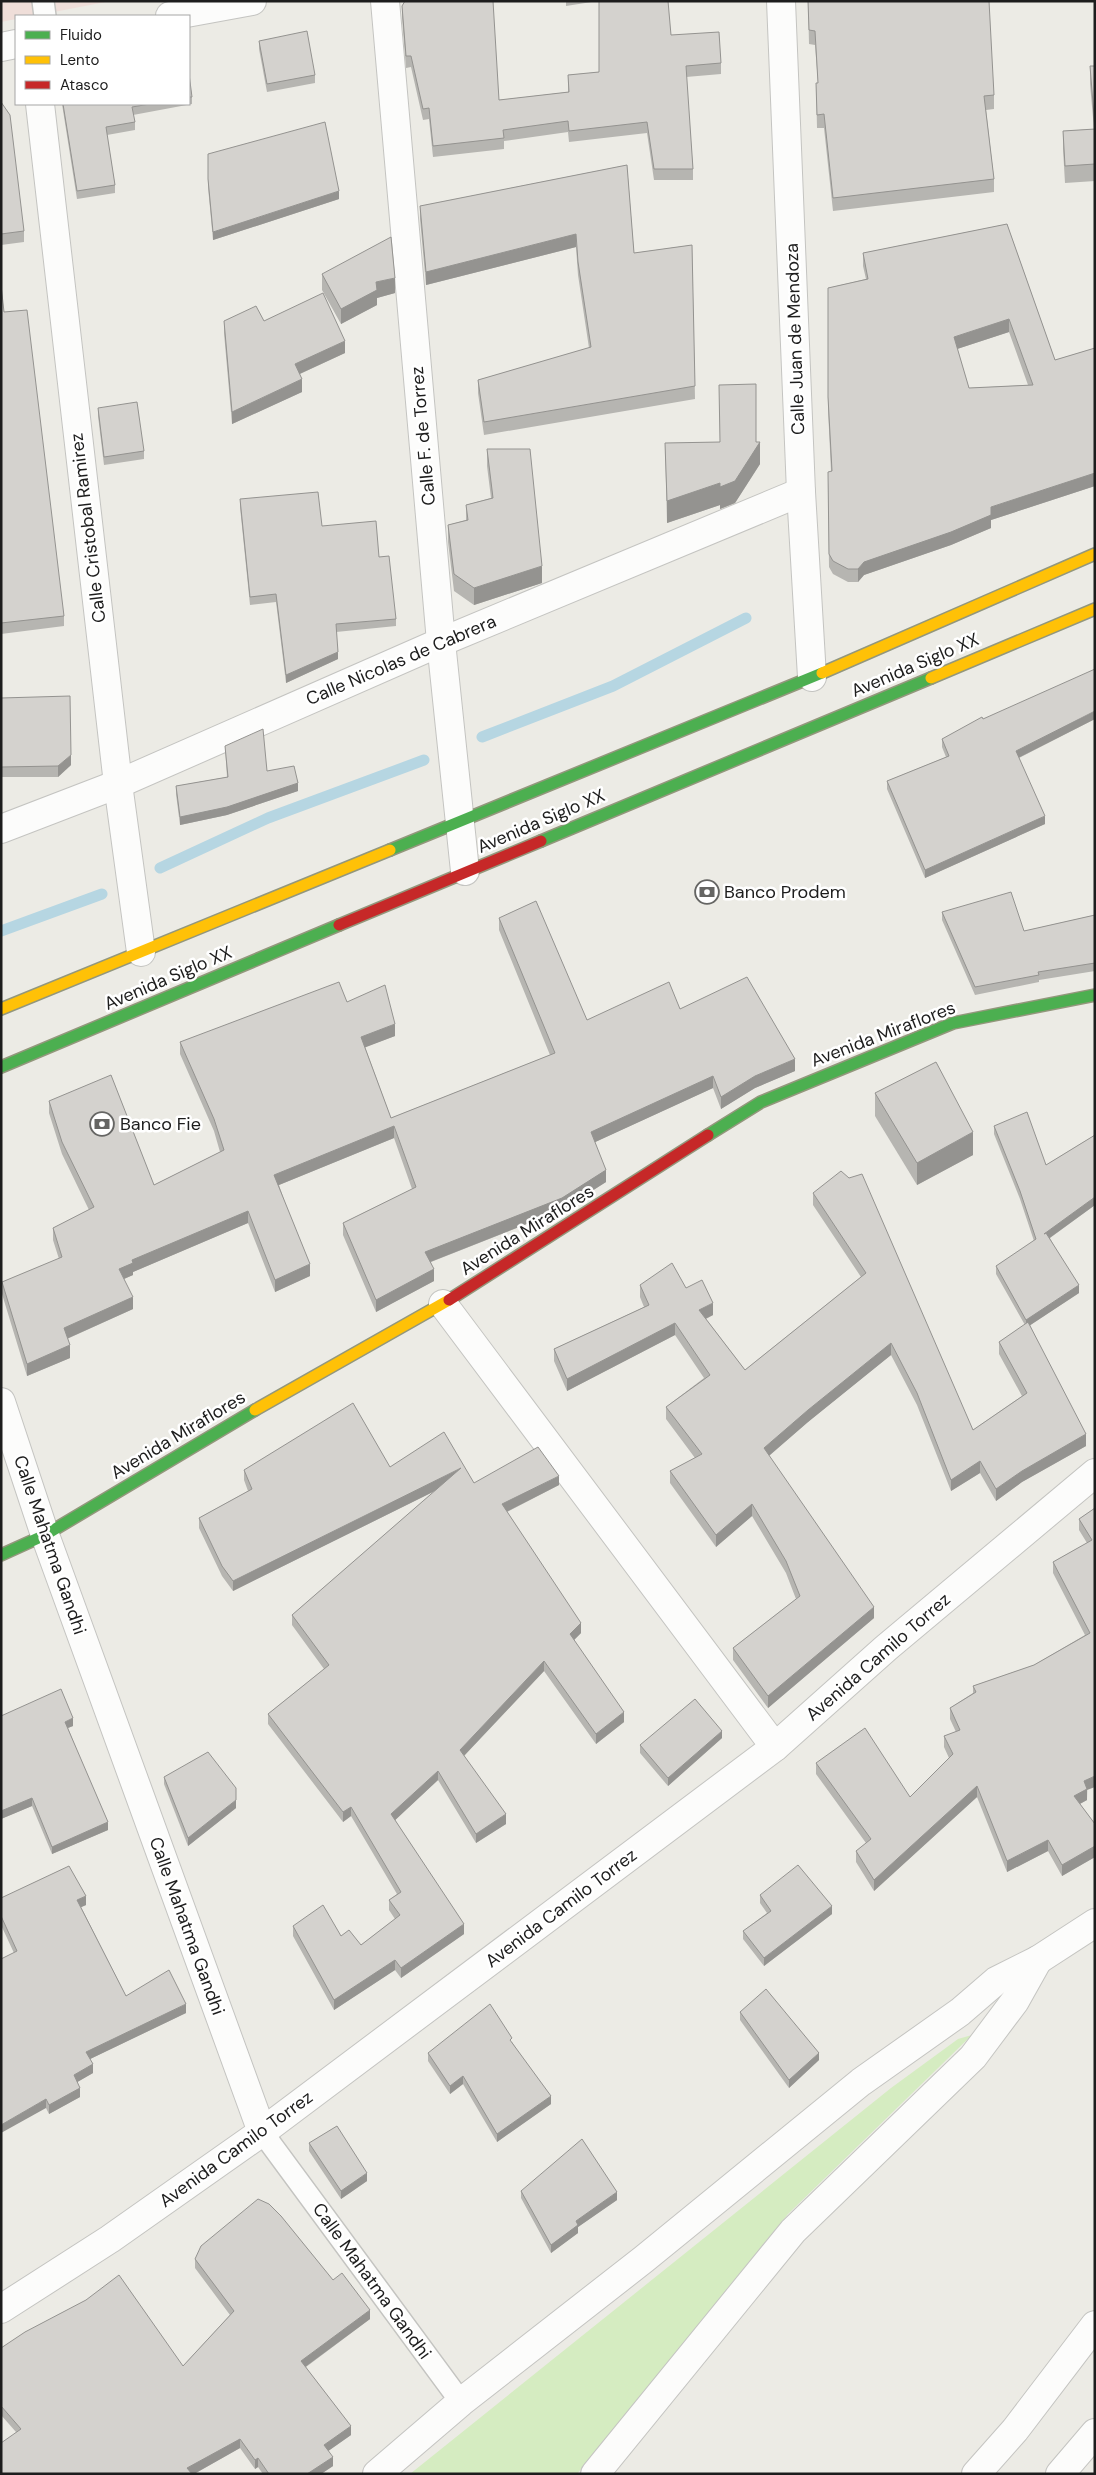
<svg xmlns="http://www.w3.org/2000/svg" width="1096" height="2475" font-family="'DM Sans',sans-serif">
<rect width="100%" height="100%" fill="#ecebe5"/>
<polygon fill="#efded9" points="1,1 111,1 33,16 16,16 16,19 1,22"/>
<polygon fill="#d5ecc1" points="972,2035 788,2214 577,2474 410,2474 891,2088 958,2039"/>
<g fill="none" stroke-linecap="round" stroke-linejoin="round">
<g stroke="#b6d6e2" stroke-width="11">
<polyline points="482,737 613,686 746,618"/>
<polyline points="160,868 268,818 424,760"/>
<polyline points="1,931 102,894"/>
</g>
<g stroke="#c4c4c1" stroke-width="24">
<g id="lane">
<polyline points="43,1 45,16"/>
<polyline points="262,2132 461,2402"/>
</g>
</g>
<g stroke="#c4c4c1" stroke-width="30">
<g id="street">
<polyline points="385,1 441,642 465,871"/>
<polyline points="781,1 801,492 812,677"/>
<polyline points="170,16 252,1"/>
<polyline points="1,47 16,44"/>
<polyline points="40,104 118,784 141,952"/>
<polyline points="1,829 118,784 441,642 801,492"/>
<polyline points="443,1304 775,1747"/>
<polyline points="1,1402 45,1535 262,2132"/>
<polyline points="1,2309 110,2239 262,2132 775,1747 886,1648 1095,1473"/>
<polyline points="377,2474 461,2402 644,2259 861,2082 960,2012 996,1981 1038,1960 1095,1923"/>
<polyline points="595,2474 793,2231 973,2057 1015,2001 1038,1960"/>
<polyline points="976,2474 1015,2430 1095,2325"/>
<polyline points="1060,2474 1095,2433"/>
</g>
</g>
<g stroke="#93977c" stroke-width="14">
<g id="fast">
<polyline points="541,841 931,678"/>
<polyline points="390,850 822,673"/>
<polyline points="1,1067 339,925"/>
<polyline points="708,1135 761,1102 953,1023 1095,995"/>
<polyline points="1,1555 45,1535 255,1410"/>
</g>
</g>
<g stroke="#93977c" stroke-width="14">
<g id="slow">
<polyline points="822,673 1095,554"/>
<polyline points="931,678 1095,609"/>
<polyline points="1,1009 390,850"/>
<polyline points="255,1410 449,1300"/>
</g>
</g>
<g stroke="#93977c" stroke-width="14">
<g id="jam">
<polyline points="339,925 541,841"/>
<polyline points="449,1300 708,1135"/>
</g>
</g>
<use href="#lane" stroke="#fcfcfb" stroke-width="21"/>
<use href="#street" stroke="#fcfcfb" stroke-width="28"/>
<use href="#fast" stroke="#4caf50" stroke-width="11"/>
<use href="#slow" stroke="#ffc107" stroke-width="11"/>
<use href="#jam" stroke="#c62828" stroke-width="11"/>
</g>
<g fill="#b6b5b1" fill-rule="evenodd">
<polygon points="566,1 598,1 566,6"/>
<polygon points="808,1 994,95 994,109 986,110 994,179 994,192 833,211 824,128 817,128 816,83 818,83 815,45 809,44"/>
<polygon points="402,6 499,100 568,92 568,75 599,72 671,35 721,63 721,74 686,77 693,169 693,180 654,180 647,133 569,142 568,132 504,141 504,149 433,157 429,119 423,120 411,67 406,68 402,17"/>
<polygon points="259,41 315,75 315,83 267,92 259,49"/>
<polygon points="1090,66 1095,66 1095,181 1065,183 1063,149 1063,131 1094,129 1090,84"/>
<polygon points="189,74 192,97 192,104 133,115 135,122 135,130 107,135 115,185 115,193 77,199 62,104 189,104"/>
<polygon points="1,102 24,231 24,242 1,245"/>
<polygon points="208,154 339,199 213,240 208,187"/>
<polygon points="627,165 634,253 692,245 695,399 484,435 478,393 478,380 589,348 578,275 576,247 426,285 420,219 420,206"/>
<path d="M1007,224L1055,360L1095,348V486L991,520V528L951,545L864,575L858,582H848L833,574L829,567L828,485L831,471L828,409V288L866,279L863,266V253ZM1009,332L1028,385L969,388L957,349Z"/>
<polygon points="322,274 395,293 377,298 377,305 341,324 322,290"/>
<polygon points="1,285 4,312 64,616 64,626 1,634"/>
<polygon points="224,321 264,321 345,353 300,374 302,392 232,424 224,333"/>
<polygon points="98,408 144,451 144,459 104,465 98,416"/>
<polygon points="756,442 760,464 735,503 720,509 720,505 667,523 665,443"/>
<polygon points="487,449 542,583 474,605 454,591 448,542 448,525 466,520 466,505 491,498 487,466"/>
<polygon points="240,499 322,526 379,557 396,619 396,626 336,632 338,659 286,683 276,602 250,605 240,507"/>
<polygon points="1,698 71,765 58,777 1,777"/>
<polygon points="983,719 1095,719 1019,758 1045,824 925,878 887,789 887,781 946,757 942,747 942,739"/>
<polygon points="225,746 298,791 227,815 180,825 176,794 176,786 227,777"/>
<polygon points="942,912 1024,931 1095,915 1095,971 1039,980 1039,982 975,995 942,920"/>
<polygon points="499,918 587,1020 680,1009 795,1071 755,1088 721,1109 713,1088 595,1142 606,1182 562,1210 431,1262 434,1281 376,1312 343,1235 343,1223 412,1189 394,1138 279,1185 310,1276 275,1292 248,1223 133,1272 133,1275 124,1279 133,1309 67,1339 70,1358 27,1376 2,1294 2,1282 59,1259 53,1240 53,1228 89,1210 62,1154 49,1113 49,1101 154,1185 220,1152 214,1131 180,1054 180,1042 347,1002 395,1036 365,1047 391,1118 550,1055 499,930"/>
<polygon points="875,1093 973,1155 917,1185 875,1116"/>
<polygon points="994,1126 1046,1165 1095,1135 1095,1205 1050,1238 1079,1293 1030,1325 1086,1446 1022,1482 996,1501 980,1473 951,1491 917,1405 891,1355 808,1422 769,1456 874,1618 768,1708 733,1660 733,1648 796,1599 786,1573 752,1516 716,1547 670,1483 670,1471 695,1458 666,1419 666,1407 704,1378 675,1335 567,1391 554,1361 554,1349 644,1307 640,1297 640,1285 686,1288 713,1315 706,1319 745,1370 861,1277 813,1205 813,1193 973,1430 1022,1396 999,1354 999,1342 1025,1325 996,1274 996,1266 1034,1241 1020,1199 994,1134"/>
<polygon points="390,1467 474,1483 559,1485 507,1512 581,1633 574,1640 624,1722 596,1744 544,1671 464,1756 506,1824 476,1843 438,1780 395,1820 464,1934 401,1978 395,1970 334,2010 293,1936 293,1926 341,1936 361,1945 395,1919 389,1910 389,1900 397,1894 351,1816 343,1822 268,1724 268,1714 324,1669 292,1625 292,1615 435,1491 233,1591 222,1576 199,1528 199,1518 248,1491 244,1480 244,1470"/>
<polygon points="1095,1508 1087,1800 1080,1804 1095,1824 1095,1857 1062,1876 1048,1851 1007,1872 977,1797 874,1891 856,1862 856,1851 866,1843 816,1774 816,1763 910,1797 949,1758 944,1747 944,1736 956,1732 950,1719 950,1708 973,1693 973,1686 1034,1665 1085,1635 1053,1573 1053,1562 1087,1543 1079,1530 1079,1519"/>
<polygon points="1,1716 73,1726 68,1728 108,1830 52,1854 32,1806 1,1819"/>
<polygon points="722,1738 668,1786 640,1753 640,1745"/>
<polygon points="164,1777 236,1808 188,1846 164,1784"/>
<polygon points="760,1895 832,1914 764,1966 743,1939 743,1931 767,1913 760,1903"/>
<polygon points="1,1898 86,1905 81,1907 126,1996 186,2013 90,2059 93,2073 77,2082 80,2097 49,2114 46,2108 14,1953 1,1925"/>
<polygon points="740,2012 819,2060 789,2088 740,2020"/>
<polygon points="512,2042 551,2104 497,2142 463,2084 450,2094 428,2061 428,2053"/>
<polygon points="309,2143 367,2181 341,2199 309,2151"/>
<polygon points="521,2191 617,2200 578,2227 578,2233 551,2253 521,2198"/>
<polygon points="195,2259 333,2280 370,2319 306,2367 351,2435 328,2451 333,2466 321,2474 263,2474 258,2467 255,2469 240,2448 194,2474 1,2474 16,2432 1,2415 1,2348 183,2366 230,2315 195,2268"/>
</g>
<g fill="#949390">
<polygon points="339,191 339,199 213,240 213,232"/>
<polygon points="576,234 576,247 426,285 426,272"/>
<polygon points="395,278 395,293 377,298 377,305 341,324 341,309 376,282"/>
<polygon points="1009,319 1009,332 954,350 954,337"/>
<polygon points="345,341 345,353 295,376 295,364"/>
<polygon points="302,379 302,392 232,424 232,412"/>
<polygon points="760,442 760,464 735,503 720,509 720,487"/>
<polygon points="1095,473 1095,486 991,520 991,528 951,545 864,575 858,582 858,569 864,562 991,507"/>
<polygon points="720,483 720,505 667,523 667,501"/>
<polygon points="542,566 542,583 474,605 474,588"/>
<polygon points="338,652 338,659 286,683 286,675"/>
<polygon points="1095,711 1095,719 1016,759 1016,751"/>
<polygon points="71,755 71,765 58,777 58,766"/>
<polygon points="298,783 298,791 227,815 180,825 180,817"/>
<polygon points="1045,816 1045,824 925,878 925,870"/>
<polygon points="395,1024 395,1036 361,1049 361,1037"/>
<polygon points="795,1059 795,1071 755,1088 721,1109 721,1097 755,1076"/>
<polygon points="713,1076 713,1088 591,1144 591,1132"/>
<polygon points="394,1126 394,1138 274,1187 274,1175"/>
<polygon points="973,1132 973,1155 917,1185 917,1163"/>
<polygon points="606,1170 606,1182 562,1210 425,1264 425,1252"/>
<polygon points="1095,1197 1095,1205 1044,1242 1044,1234"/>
<polygon points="248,1211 248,1223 133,1272 133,1275 119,1281 119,1269 132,1260"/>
<polygon points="310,1264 310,1276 275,1292 275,1280"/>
<polygon points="434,1269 434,1281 376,1312 376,1300"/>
<polygon points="1079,1285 1079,1293 1026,1328 1026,1320"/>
<polygon points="133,1297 133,1309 64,1340 64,1328"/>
<polygon points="713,1303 713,1315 699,1322 699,1310"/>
<polygon points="675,1323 675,1335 567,1391 567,1379"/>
<polygon points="891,1343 891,1355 808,1422 764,1460 764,1448 808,1410"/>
<polygon points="70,1345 70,1358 27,1376 27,1364"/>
<polygon points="1086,1434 1086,1446 1022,1482 996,1501 996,1489 1022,1471"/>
<polygon points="980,1461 980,1473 951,1491 951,1480"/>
<polygon points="461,1468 461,1478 233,1591 233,1581"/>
<polygon points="559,1476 559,1485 502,1514 502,1504"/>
<polygon points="752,1504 752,1516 716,1547 716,1535"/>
<polygon points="874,1607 874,1618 768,1708 768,1696"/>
<polygon points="581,1623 581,1633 570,1644 570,1634"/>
<polygon points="544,1661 544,1671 460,1760 460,1750"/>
<polygon points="624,1712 624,1722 596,1744 596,1734"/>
<polygon points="73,1718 73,1726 65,1729 65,1722"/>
<polygon points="722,1731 722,1738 668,1786 668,1778"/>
<polygon points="438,1771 438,1780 391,1824 391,1814"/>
<polygon points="1095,1776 1095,1787 1087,1790 1087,1800 1074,1807 1074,1796 1084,1781"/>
<polygon points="977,1786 977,1797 874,1891 874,1880"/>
<polygon points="32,1798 32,1806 1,1819 1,1811"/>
<polygon points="236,1800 236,1808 188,1846 188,1838"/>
<polygon points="351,1807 351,1816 343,1822 343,1812"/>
<polygon points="506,1814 506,1824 476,1843 476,1834"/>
<polygon points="108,1822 108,1830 52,1854 52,1847"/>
<polygon points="1048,1840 1048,1851 1007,1872 1007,1861"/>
<polygon points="1095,1846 1095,1857 1062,1876 1062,1865"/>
<polygon points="86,1896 86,1905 77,1909 77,1900"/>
<polygon points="832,1906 832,1914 764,1966 764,1958"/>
<polygon points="464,1924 464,1934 401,1978 401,1968"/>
<polygon points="395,1960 395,1970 334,2010 334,2000"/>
<polygon points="186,2004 186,2013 86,2061 86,2052"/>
<polygon points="819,2053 819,2060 789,2088 789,2080"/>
<polygon points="93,2064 93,2073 74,2084 74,2075"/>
<polygon points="463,2076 463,2084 450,2094 450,2086"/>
<polygon points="80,2088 80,2097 49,2114 49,2105"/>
<polygon points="551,2096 551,2104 497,2142 497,2134"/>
<polygon points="46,2099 46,2108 1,2133 1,2125"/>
<polygon points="367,2173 367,2181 341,2199 341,2191"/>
<polygon points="617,2192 617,2200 578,2227 578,2233 551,2253 551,2245 576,2221"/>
<polygon points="370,2310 370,2319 301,2370 301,2361"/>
<polygon points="351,2426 351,2435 324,2454 324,2445"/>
<polygon points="240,2439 240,2448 194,2474 187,2474 187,2468"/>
<polygon points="333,2457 333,2466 321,2474 307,2474"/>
<polygon points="258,2458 258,2467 255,2469 255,2460"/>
</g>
<g fill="#d4d2ce" stroke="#949390" fill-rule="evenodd">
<polygon points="405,1 493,1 499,100 569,92 568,75 599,72 599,1 668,1 671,35 719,32 721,63 686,66 693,169 654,169 647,122 569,131 568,121 503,130 504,138 433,146 429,108 423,109 411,56 406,56 402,6"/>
<polygon points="808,1 989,1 994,95 984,96 994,179 833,198 824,114 817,115 816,83 818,83 815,31 809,30"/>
<polygon points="307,31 315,75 267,84 259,41"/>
<polygon points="1090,66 1095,66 1095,128"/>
<polygon points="189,74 192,97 189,97"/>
<polygon points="1,102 10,115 24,231 1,234"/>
<polygon points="63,104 150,104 132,107 135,122 106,127 115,185 77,191"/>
<polygon points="325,122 339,191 213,232 208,179 208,154"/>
<polygon points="1095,129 1095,164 1065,166 1063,131"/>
<polygon points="627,165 634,253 692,245 695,386 484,422 478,380 591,347 578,262 576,234 426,272 420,206"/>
<path d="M1007,224L1055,360L1095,348V473L991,507V515L951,532L864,562L858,569H848L833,561L829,554L828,472L832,471L828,397V288L868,279L863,253ZM1009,319L1033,385L969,388L954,337Z"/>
<polygon points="391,237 395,278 376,282 377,290 341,309 322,274"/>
<polygon points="1,285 4,312 27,310 64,616 1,623"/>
<polygon points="323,293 345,341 295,364 302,379 232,412 224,321 256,306 264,321"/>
<polygon points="756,384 756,442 760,442 735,481 720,487 720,483 667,501 665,443 720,442 719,385"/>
<polygon points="137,402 144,451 104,457 98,408"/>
<polygon points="487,449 530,449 542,566 474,588 454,574 448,525 468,520 466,505 493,498"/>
<polygon points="318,492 322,526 376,521 379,557 389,556 396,619 336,624 338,652 286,675 276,594 250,597 240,499"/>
<polygon points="1095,669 1095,711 1016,751 1045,816 925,870 887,781 949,756 942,739 982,717 983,719"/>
<polygon points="70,696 71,755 58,766 1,767 1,698"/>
<polygon points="263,729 267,771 294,766 298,783 227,807 180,817 176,786 228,777 225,746"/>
<polygon points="1011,892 1024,931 1095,915 1095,963 1038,972 1039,975 975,987 942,912"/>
<polygon points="536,901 587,1020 669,982 680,1009 747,977 795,1059 755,1076 721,1097 713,1076 591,1132 606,1170 562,1198 425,1252 434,1269 376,1300 343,1223 416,1187 394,1126 274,1175 310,1264 275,1280 248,1211 132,1260 133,1263 119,1269 133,1297 64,1328 70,1345 27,1364 2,1282 62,1257 53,1228 94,1207 62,1142 49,1101 111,1075 154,1185 224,1150 214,1119 180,1042 339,982 347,1002 385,985 395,1024 361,1037 391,1118 555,1053 499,918"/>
<polygon points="936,1062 973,1132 917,1163 875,1093"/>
<polygon points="1027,1112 1046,1165 1095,1135 1095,1197 1044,1234 1046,1233 1079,1285 1026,1320 996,1266 1036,1239 1020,1191 994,1126"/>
<polygon points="841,1171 849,1178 862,1174 973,1430 1027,1393 999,1342 1028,1322 1086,1434 1022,1471 996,1489 980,1461 951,1480 917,1393 891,1343 808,1410 764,1448 874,1607 768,1696 733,1648 800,1596 786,1561 752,1504 716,1535 670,1471 702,1454 666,1407 710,1375 675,1323 567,1379 554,1349 649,1305 640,1285 672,1263 686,1288 702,1280 713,1303 699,1310 745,1370 866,1273 813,1193"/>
<polygon points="353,1403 390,1467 444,1432 474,1483 538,1447 559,1476 502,1504 581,1623 570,1634 624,1712 596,1734 544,1661 460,1750 506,1814 476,1834 438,1771 391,1814 464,1924 401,1968 395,1960 334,2000 293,1926 323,1905 341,1936 349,1930 361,1945 400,1915 389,1900 401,1892 351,1807 343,1812 268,1714 329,1665 292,1615 461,1468 233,1581 222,1566 199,1518 252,1489 244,1470"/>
<polygon points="1095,1508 1095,1776 1084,1781 1087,1789 1074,1796 1095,1824 1095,1846 1062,1865 1048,1840 1007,1861 977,1786 874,1880 856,1851 871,1839 816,1763 865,1728 910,1797 953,1754 944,1736 960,1730 950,1708 976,1692 973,1686 1034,1665 1090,1633 1053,1562 1092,1540 1079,1519"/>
<polygon points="61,1689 73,1718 65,1722 108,1822 52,1847 32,1798 1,1811 1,1716"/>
<polygon points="695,1699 722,1731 668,1778 640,1745"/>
<polygon points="208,1752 236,1788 236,1800 188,1838 164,1777"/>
<polygon points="798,1865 832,1906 764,1958 743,1931 771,1911 760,1895"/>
<polygon points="69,1866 86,1896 77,1900 126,1996 169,1970 186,2004 86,2052 93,2064 74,2075 80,2088 49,2105 46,2099 1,2125 1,1959 17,1951 1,1916 1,1898"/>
<polygon points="766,1989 819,2053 789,2080 740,2012"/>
<polygon points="490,2004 512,2038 510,2040 551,2096 497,2134 463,2076 450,2086 428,2053"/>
<polygon points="337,2126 367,2173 341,2191 309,2143"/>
<polygon points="582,2139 617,2192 576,2221 578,2225 551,2245 521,2191"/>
<polygon points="258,2199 269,2204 281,2216 333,2280 342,2273 370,2310 301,2361 351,2426 324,2445 333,2457 307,2474 269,2474 258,2458 255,2460 240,2439 187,2468 192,2474 1,2474 1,2443 21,2429 1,2406 1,2348 25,2332 86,2300 119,2275 183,2366 234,2311 195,2259 201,2246"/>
</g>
<defs>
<g id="bank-ring" transform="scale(1.25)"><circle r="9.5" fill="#fff" stroke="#656563" stroke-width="1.5"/><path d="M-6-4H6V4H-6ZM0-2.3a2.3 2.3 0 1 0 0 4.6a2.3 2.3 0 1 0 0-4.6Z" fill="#656563"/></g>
</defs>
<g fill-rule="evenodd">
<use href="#bank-ring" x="707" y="892"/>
<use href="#bank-ring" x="102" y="1124"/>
</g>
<g text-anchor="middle" stroke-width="5" stroke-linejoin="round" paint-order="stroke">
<g font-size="18" fill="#1d1d1d" stroke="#fff">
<text transform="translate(795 339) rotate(-92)" y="6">Calle Juan de Mendoza</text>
<text transform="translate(423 436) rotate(-95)" y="6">Calle F. de Torrez</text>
<text transform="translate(88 528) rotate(-97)" y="6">Calle Cristobal Ramirez</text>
<text transform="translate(401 660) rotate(-23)" y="6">Calle Nicolas de Cabrera</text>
<text transform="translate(915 665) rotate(-23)" y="6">Avenida Siglo XX</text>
<text transform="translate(541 821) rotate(-23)" y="6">Avenida Siglo XX</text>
<text transform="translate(168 978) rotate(-23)" y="6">Avenida Siglo XX</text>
<text transform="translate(883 1034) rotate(-21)" y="6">Avenida Miraflores</text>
<text transform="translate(527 1230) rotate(-32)" y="6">Avenida Miraflores</text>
<text transform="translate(178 1435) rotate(-31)" y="6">Avenida Miraflores</text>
<text transform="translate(50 1545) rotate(71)" y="6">Calle Mahatma Gandhi</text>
<text transform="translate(878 1657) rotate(-41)" y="6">Avenida Camilo Torrez</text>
<text transform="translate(561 1908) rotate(-37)" y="6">Avenida Camilo Torrez</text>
<text transform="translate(187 1926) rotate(70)" y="6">Calle Mahatma Gandhi</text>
<text transform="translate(236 2149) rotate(-36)" y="6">Avenida Camilo Torrez</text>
<text transform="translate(372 2281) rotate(54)" y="6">Calle Mahatma Gandhi</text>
</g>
<g font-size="18" fill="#1d1d1d" stroke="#fff" text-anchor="start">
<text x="724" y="898">Banco Prodem</text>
<text x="120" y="1130">Banco Fie</text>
</g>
</g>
<rect width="1096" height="2475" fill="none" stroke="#1d1d1d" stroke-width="5"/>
<rect x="15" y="15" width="175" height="90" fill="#ffffff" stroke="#a5a5a5"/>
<rect x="25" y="31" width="25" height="8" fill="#4caf50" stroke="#a5a5a5"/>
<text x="60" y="40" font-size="15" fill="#1d1d1d">Fluido</text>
<rect x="25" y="56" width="25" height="8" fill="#ffc107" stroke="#a5a5a5"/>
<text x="60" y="65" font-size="15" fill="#1d1d1d">Lento</text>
<rect x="25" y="81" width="25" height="8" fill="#c62828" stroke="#a5a5a5"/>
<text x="60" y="90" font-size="15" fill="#1d1d1d">Atasco</text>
</svg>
